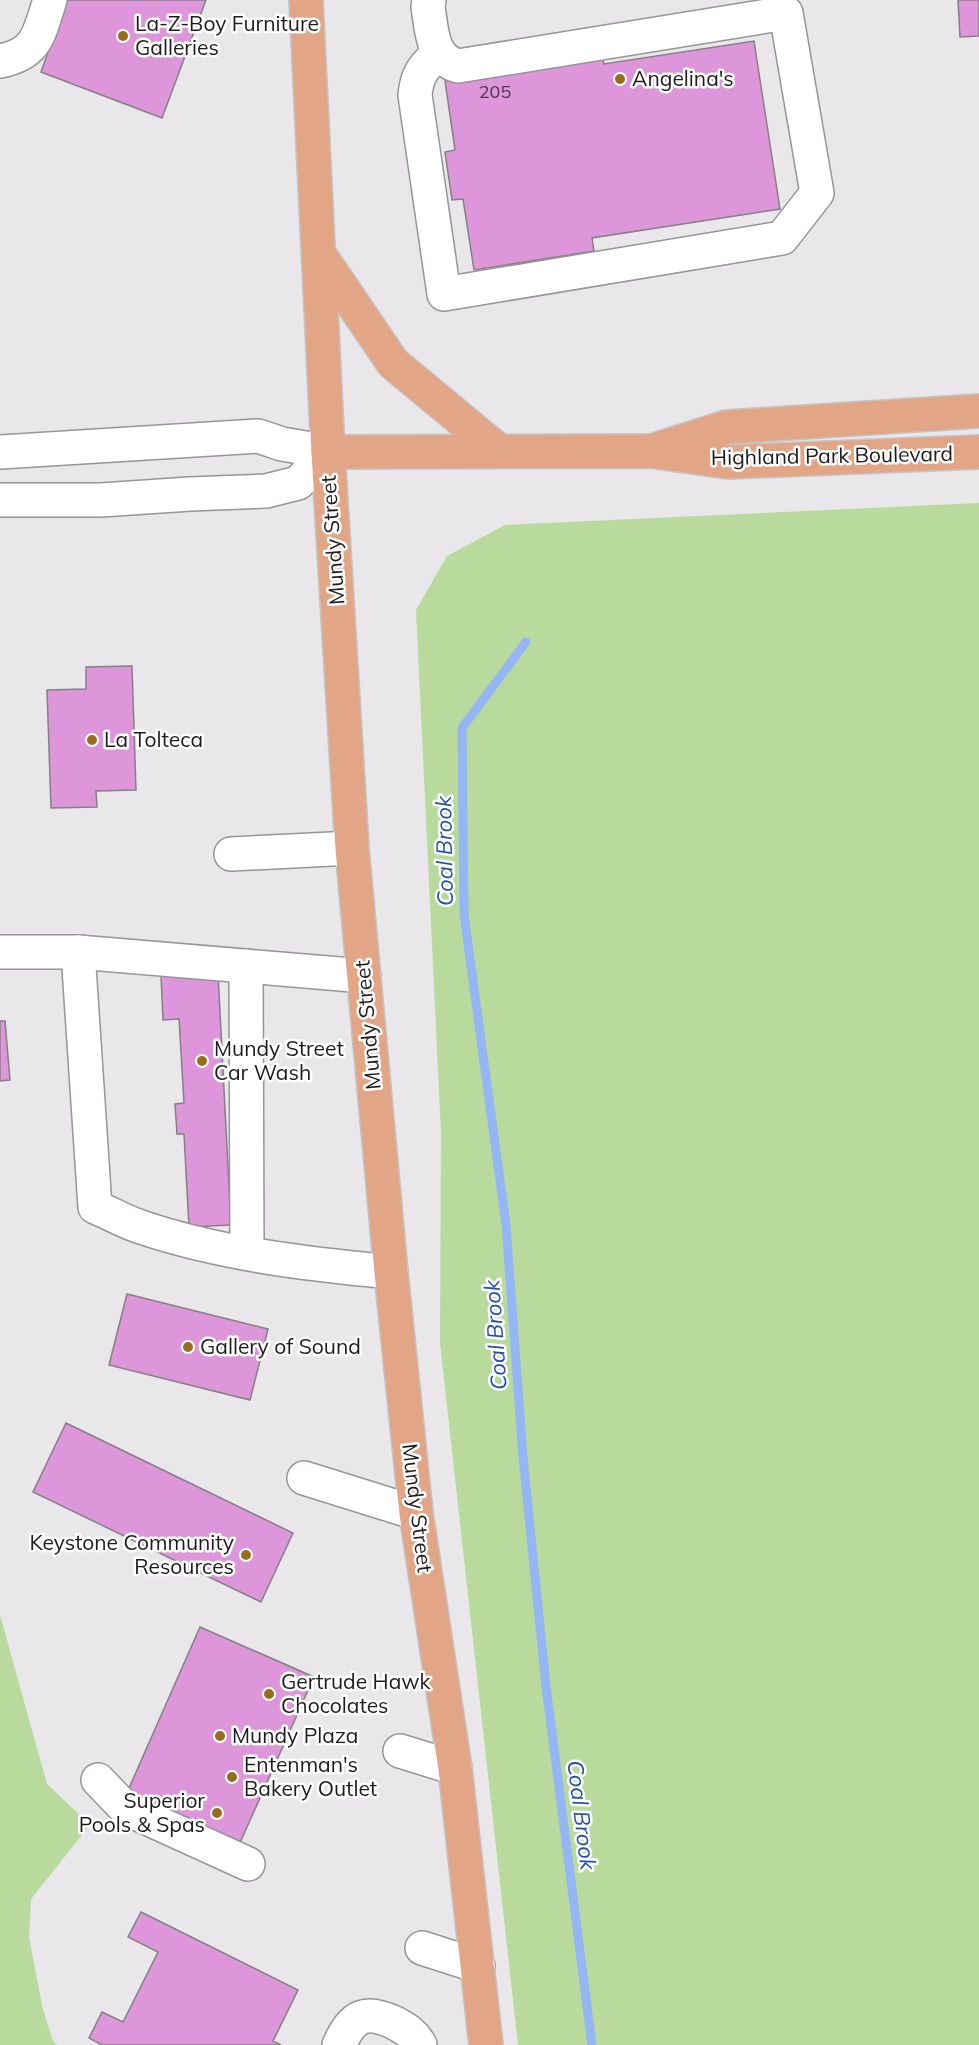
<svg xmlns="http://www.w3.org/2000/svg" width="979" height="2045" font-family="Mulish,sans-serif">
<rect width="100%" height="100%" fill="#e9e7e9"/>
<g fill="#b8da9d">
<polygon points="979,503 979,2045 518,2045 440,1343 441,1133 416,610 447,556 505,525"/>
<polygon points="0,1615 47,1784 90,1825 31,1899 29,1937 42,2006 53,2041 57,2045 0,2045"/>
</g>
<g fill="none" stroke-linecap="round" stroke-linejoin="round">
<polyline stroke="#95b6f5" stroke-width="9" points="526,642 462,728 464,914 506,1225 523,1457 546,1686 592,2045"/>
</g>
<g fill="#dc96d9" stroke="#838183" stroke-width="1.5">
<polygon points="67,0 206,0 162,118 41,72"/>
<polygon points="958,0 979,0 979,36 960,37"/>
<polygon points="754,41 780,209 592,238 594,251 474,270 463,199 452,200 445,152 455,150 445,81 602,57 604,64"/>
<polygon points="132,666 136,790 96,791 97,807 51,808 47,690 86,689 86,667"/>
<polygon points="218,973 231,1225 189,1227 184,1134 177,1134 175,1104 184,1103 179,1019 163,1020 161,976"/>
<polygon points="0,1021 5,1021 10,1080 0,1081"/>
<polygon points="127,1294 268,1329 250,1400 109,1365"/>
<polygon points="66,1423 293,1533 261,1602 33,1492"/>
<polygon points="200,1627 314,1677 239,1845 126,1795"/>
<polygon points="141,1912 298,1990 273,2041 281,2045 102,2045 89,2038 102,2012 123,2022 158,1952 128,1937"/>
</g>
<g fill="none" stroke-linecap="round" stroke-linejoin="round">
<g stroke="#979597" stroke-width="36">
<g id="minor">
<path d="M429,0L428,7C432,31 431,58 458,66L786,13L817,193L782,238L444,294L415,95C417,74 423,68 438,53"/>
<path d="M0,61C38,54 39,33 50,0"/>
<polyline points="0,452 258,436 282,444 328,452"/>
<polyline points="0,500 101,500 190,494 266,491 298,483 328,452"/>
<polyline points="231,854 352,848"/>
<polyline points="0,952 78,952 364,976"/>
<path d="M78,952L95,1207C110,1213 125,1222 141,1227C220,1254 308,1264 391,1272"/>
<polyline points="246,966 247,1252"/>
<polyline points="304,1478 416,1513"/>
<polyline points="400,1751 455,1768"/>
<polyline points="98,1780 125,1808 248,1864"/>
<polyline points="422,1948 478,1966"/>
<path d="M339,2045C353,2015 365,2009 395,2023C406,2029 414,2034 420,2045"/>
</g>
</g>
<g stroke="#c4c4c4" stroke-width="36">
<g id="major">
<polyline points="306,0 328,452 352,848 391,1272 416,1513 455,1768 486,2045"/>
<polyline points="319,254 393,363 499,451"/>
<polyline points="658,449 727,427 979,411"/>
<polyline points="328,452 650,451 728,462 979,452"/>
</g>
</g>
<use href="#minor" stroke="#fff" stroke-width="33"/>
<use href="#major" stroke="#e2a686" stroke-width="33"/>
</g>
<g fill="#996c1b" stroke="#fff" stroke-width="2">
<circle cx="123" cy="36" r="6"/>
<circle cx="620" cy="79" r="6"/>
<circle cx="92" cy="740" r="6"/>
<circle cx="202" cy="1061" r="6"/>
<circle cx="188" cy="1347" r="6"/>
<circle cx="246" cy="1555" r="6"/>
<circle cx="269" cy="1694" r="6"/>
<circle cx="220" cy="1736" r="6"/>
<circle cx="232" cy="1777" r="6"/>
<circle cx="217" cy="1813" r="6"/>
</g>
<g text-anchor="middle" stroke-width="5" stroke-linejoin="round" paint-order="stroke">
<g font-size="18" fill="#4d3a4c">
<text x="495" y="98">205</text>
</g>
<g font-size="21" fill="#1d1c1d" stroke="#fff" text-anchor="start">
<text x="135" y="31">La-Z-Boy Furniture<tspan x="135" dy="24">Galleries</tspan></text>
<text x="632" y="86">Angelina's</text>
<text x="104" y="747">La Tolteca</text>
<text x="214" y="1056">Mundy Street<tspan x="214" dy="24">Car Wash</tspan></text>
<text x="200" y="1354">Gallery of Sound</text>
<text x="234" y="1550" text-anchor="end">Keystone Community<tspan x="234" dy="24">Resources</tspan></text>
<text x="281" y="1689">Gertrude Hawk<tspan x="281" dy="24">Chocolates</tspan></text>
<text x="232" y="1743">Mundy Plaza</text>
<text x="244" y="1772">Entenman's<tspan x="244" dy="24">Bakery Outlet</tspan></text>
<text x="205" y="1808" text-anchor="end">Superior<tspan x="205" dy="24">Pools &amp; Spas</tspan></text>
</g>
<g font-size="21" fill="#1d1c1d" stroke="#fff">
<text transform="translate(832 456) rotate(-1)" y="7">Highland Park Boulevard</text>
<text transform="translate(333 540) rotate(-94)" y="7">Mundy Street</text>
<text transform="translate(368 1025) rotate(-95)" y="7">Mundy Street</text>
<text transform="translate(417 1508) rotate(83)" y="7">Mundy Street</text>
</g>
<g font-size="22" font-style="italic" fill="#254fa8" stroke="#fff">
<text transform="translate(444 851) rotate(-91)" y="8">Coal Brook</text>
<text transform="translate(495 1335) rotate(-94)" y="8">Coal Brook</text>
<text transform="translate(582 1815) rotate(83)" y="8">Coal Brook</text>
</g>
</g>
</svg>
